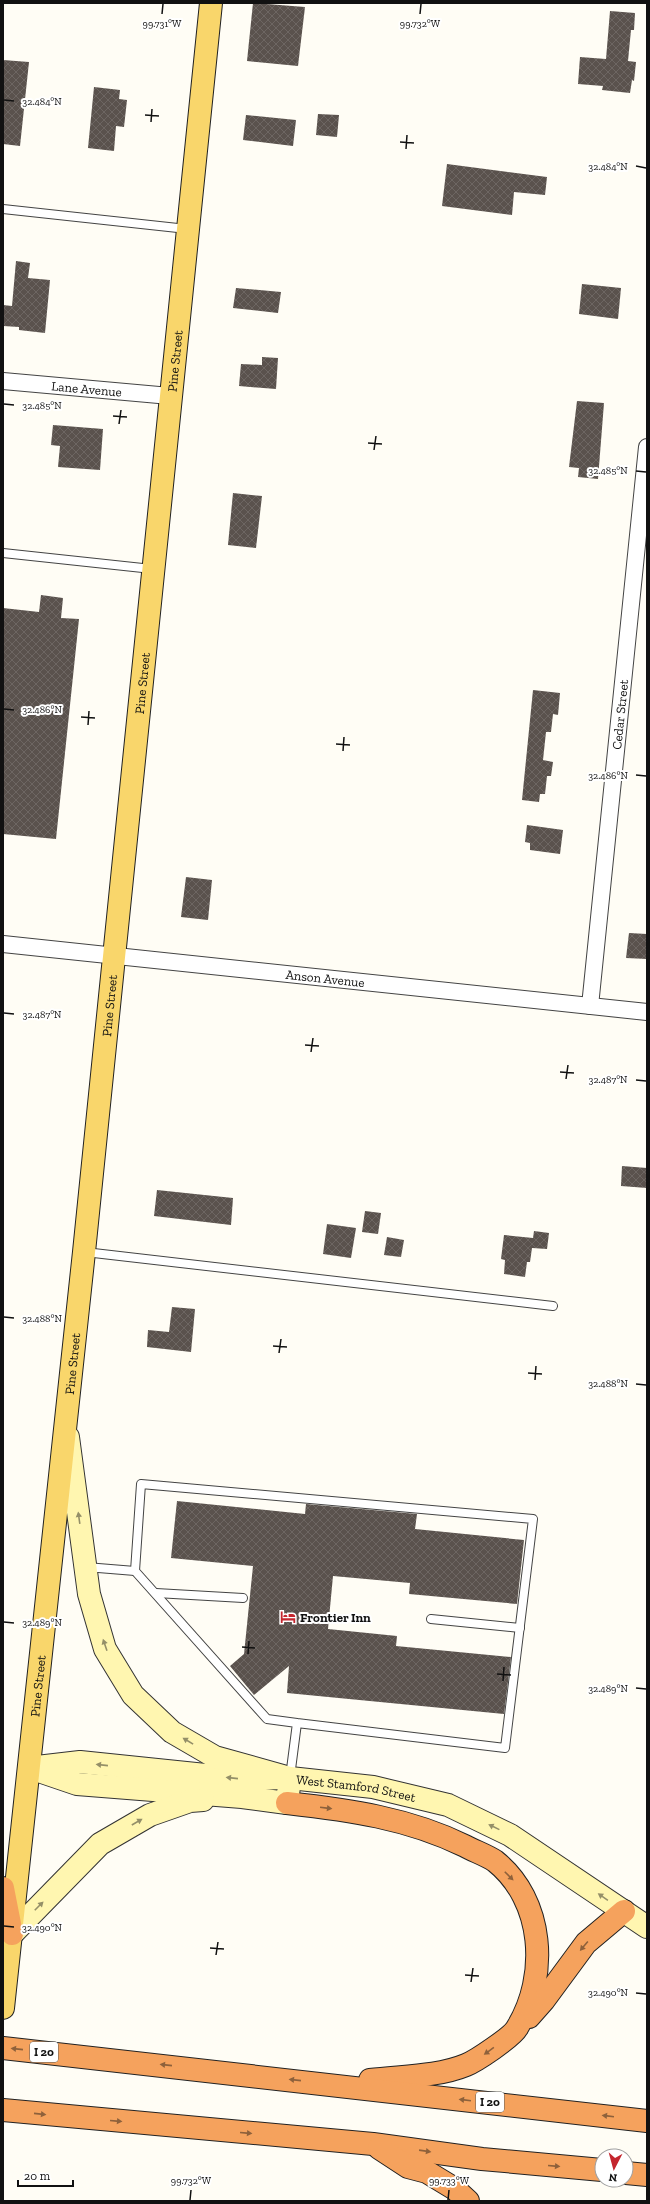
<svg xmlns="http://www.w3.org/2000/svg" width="650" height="2204" font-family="'Zilla Slab',serif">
<defs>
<pattern id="building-cross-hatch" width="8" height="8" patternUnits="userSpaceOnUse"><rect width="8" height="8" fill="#5a524d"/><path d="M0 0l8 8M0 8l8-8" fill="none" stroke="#6d6662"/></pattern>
</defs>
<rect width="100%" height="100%" fill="#fffdf5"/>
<g fill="url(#building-cross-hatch)">
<polygon points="253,3 305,7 298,66 247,61"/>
<polygon points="610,11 635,13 634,30 631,30 628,61 636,62 634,81 632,80 630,93 602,90 603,86 578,84 580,57 606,59"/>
<polygon points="3,60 29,62 20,146 3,144"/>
<polygon points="94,87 120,90 119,99 127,100 124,127 116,126 114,151 88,148"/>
<polygon points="318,114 339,115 337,137 316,135"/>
<polygon points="246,115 296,120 293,146 243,140"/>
<polygon points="447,164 547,177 545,195 514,192 512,215 442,206"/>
<polygon points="16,261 30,263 28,278 50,280 45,333 19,330 19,327 3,326 3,305 12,306"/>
<polygon points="582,284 621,288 618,319 579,314"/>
<polygon points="236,288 281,292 278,313 233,308"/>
<polygon points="262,357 278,358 276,389 239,386 241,364 262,365"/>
<polygon points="577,401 604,403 598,479 578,477 579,468 569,467"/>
<polygon points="53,425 103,429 100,470 58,467 60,446 51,445"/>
<polygon points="233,493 262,496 256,548 228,545"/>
<polygon points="41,595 63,598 61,618 79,619 56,839 3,834 3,608 39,612"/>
<polygon points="533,690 560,693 558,715 553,714 551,732 546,732 543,760 553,762 551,776 547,776 545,794 540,794 539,802 522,800"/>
<polygon points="527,825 563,830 560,854 530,850 530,843 525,842"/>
<polygon points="186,877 212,880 208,920 181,917"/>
<polygon points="629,933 647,934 647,959 626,958"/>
<polygon points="622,1166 647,1168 647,1188 621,1186"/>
<polygon points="157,1190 233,1198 231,1225 154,1216"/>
<polygon points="365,1211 381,1213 378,1234 362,1232"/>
<polygon points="327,1224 356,1228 351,1258 323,1254"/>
<polygon points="534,1231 549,1233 547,1249 532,1248 530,1262 527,1262 525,1277 504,1274 505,1260 501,1259 504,1235 533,1238"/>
<polygon points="387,1237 404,1240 401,1257 384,1255"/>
<polygon points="172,1307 195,1309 191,1352 147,1347 148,1330 169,1332"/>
<polygon points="177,1501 305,1514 306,1504 417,1514 415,1529 524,1540 517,1604 409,1594 410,1583 333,1576 328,1629 397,1636 396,1646 511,1657 504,1714 287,1693 289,1666 254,1695 230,1666 244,1654 253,1566 171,1558"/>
</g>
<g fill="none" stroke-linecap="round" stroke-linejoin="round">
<g stroke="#444" stroke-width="10">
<g id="service">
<polyline points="3,209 187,229"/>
<polyline points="3,553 152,569"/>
<polyline points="85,1252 553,1306"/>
<polyline points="86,1567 135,1571"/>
<polyline points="156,1593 243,1598"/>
<polyline points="431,1619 520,1628"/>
<polyline points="290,1777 297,1723 505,1748 533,1519 141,1484 135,1571 267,1719 297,1723"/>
</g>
</g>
<g stroke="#444" stroke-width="18">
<g id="minor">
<path id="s1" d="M3,381L170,396"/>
<path id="s2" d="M3,944L647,1012"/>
<path id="s3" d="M590,1006L647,447"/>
</g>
</g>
<g stroke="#333" stroke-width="24">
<g id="secondary">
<path id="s4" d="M37,1767L80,1762L244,1779L290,1778L373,1787L448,1805L510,1835L647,1927"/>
<polyline points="30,1768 77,1784 242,1797 287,1803 290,1778 215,1757 172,1732 133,1695 105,1649 89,1594 68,1437"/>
<polyline points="12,1934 100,1844 150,1815 190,1801 203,1800"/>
</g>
</g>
<g stroke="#222" stroke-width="24">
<g id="primary">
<path id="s5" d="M3,2008L84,1252L211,3"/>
</g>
</g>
<g stroke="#222" stroke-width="24">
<g id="motorway">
<path d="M287,1803C349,1810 408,1818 465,1846C474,1851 486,1855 495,1861C544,1900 549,1976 517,2028C512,2037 476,2061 466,2065C437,2077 401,2076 370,2080"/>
<polyline points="3,1888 12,1934"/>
<polyline points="529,2017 544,2000 586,1943 624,1911"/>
<polyline points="3,2048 647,2121"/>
<polyline points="3,2110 373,2144 482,2159 602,2170"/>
<polyline points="379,2148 408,2167 427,2172 455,2189 468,2201"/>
<polyline points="626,2173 647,2175"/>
</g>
</g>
<use href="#service" stroke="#fff" stroke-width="8"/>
<use href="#minor" stroke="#fff" stroke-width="16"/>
<use href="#secondary" stroke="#fff6b0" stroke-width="22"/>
<use href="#primary" stroke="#f9d66b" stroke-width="22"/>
<use href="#motorway" stroke="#f5a25d" stroke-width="22"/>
</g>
<defs><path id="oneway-solid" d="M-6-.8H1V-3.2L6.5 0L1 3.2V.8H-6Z"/></defs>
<g fill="#948f68">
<use href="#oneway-solid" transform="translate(79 1518) rotate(-98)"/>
<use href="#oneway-solid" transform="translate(105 1645) rotate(-109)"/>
<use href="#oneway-solid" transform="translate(188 1741) rotate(-149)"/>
<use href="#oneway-solid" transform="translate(102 1765) rotate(-174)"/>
<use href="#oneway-solid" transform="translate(232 1778) rotate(-174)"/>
<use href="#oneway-solid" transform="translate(137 1822) rotate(-30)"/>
<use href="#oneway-solid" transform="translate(494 1827) rotate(-154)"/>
<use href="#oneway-solid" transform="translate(603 1897) rotate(-145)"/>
<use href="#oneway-solid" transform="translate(39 1906) rotate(-45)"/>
</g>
<g fill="#8e613b">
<use href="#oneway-solid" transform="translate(326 1808) rotate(7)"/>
<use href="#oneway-solid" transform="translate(509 1876) rotate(45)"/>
<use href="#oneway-solid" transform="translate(584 1946) rotate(130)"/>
<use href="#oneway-solid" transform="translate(17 2049) rotate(-174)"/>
<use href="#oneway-solid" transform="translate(489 2051) rotate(144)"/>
<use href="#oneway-solid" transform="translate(166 2065) rotate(-174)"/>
<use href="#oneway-solid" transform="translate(295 2080) rotate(-174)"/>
<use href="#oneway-solid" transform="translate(465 2100) rotate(-173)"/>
<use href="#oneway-solid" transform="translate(40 2114) rotate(6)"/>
<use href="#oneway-solid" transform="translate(608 2116) rotate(-173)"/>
<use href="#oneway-solid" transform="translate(116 2121) rotate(5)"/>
<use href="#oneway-solid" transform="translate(246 2133) rotate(5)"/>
<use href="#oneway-solid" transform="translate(425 2151) rotate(8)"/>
<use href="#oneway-solid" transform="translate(554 2166) rotate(5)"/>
</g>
<path fill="none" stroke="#111" stroke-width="1.5" d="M162,14L163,4M420,14L421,4M4,100L14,101M145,115L159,116M151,122L152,109M400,142L414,143M406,149L407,135M636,166L646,168M4,404L14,405M113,416L127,417M119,424L121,410M368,443L382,444M374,450L376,436M636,471L646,472M4,709L14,710M81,717L95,718M88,725L89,711M336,744L350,745M343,751L344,737M636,775L646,776M4,1013L14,1014M305,1045L319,1046M311,1052L313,1038M560,1072L574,1073M566,1079L568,1065M636,1080L646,1081M4,1317L14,1318M273,1346L287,1347M279,1353L281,1339M528,1373L542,1374M535,1380L536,1366M636,1384L646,1385M4,1622L14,1623M242,1647L255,1648M248,1654L249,1641M497,1674L511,1675M503,1681L504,1667M636,1688L646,1689M4,1926L14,1927M210,1948L224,1949M216,1955L218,1942M465,1975L479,1976M471,1982L473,1968M636,1993L646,1994M190,2200L191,2190M448,2200L449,2190"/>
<defs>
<g id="hotel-bare" transform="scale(1.2)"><path d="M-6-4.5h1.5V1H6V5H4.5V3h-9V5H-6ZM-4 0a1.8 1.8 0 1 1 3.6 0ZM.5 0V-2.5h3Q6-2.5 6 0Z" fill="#c4262e" stroke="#fff" stroke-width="2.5" paint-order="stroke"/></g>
</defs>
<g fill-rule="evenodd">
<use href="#hotel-bare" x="288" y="1617"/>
</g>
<g text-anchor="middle" stroke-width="4" stroke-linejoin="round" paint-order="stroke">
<g fill="#fff" stroke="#585858" stroke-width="1">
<rect x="30" y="2042" width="28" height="20" rx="3"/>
<rect x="476" y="2092" width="28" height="20" rx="3"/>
</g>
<g font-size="12" font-weight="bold" fill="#111">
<text x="44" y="2056">I 20</text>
<text x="490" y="2106">I 20</text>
</g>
<g font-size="13" fill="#111" stroke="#fff">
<text dy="5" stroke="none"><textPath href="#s5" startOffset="1656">Pine Street</textPath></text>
<text dy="5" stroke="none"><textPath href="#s1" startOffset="84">Lane Avenue</textPath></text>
<text dy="5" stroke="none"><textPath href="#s5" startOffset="1332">Pine Street</textPath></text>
<text dy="5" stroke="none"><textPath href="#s3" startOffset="293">Cedar Street</textPath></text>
<text dy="5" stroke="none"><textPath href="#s2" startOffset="324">Anson Avenue</textPath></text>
<text dy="5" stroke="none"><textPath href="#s5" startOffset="1008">Pine Street</textPath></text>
<text dy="5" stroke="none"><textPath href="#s5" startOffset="648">Pine Street</textPath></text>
<text dy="5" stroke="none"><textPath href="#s5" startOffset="324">Pine Street</textPath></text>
<text dy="5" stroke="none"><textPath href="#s4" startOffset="321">West Stamford Street</textPath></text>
</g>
<g font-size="13" font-weight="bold" fill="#111" stroke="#fff" text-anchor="start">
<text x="300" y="1622">Frontier Inn</text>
</g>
</g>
<g font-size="10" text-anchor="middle" fill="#111" stroke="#fff" stroke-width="4" stroke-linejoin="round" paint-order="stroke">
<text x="162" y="27">99.731°W</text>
<text x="420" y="27">99.732°W</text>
<text x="42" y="105">32.484°N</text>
<text x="608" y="170">32.484°N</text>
<text x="42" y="409">32.485°N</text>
<text x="608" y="474">32.485°N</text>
<text x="42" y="713">32.486°N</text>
<text x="608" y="779">32.486°N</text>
<text x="42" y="1018">32.487°N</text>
<text x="608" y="1083">32.487°N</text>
<text x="42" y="1322">32.488°N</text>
<text x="608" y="1387">32.488°N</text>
<text x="42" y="1626">32.489°N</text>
<text x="608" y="1692">32.489°N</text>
<text x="42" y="1931">32.490°N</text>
<text x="608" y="1996">32.490°N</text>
<text x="191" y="2184">99.732°W</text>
<text x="449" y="2184">99.733°W</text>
</g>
<rect width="650" height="2204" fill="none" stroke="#111111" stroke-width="8"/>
<g transform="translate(614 2168) rotate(186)"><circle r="19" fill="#ffffff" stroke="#a0a0a0"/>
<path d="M0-3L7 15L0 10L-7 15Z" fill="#c4262e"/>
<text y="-6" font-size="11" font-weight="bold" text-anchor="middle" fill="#111111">N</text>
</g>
<path d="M18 2180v6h55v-6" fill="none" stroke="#111111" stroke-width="2"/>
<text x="24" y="2180" font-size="12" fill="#111111" stroke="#ffffff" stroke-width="3" paint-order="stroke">20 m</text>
</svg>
